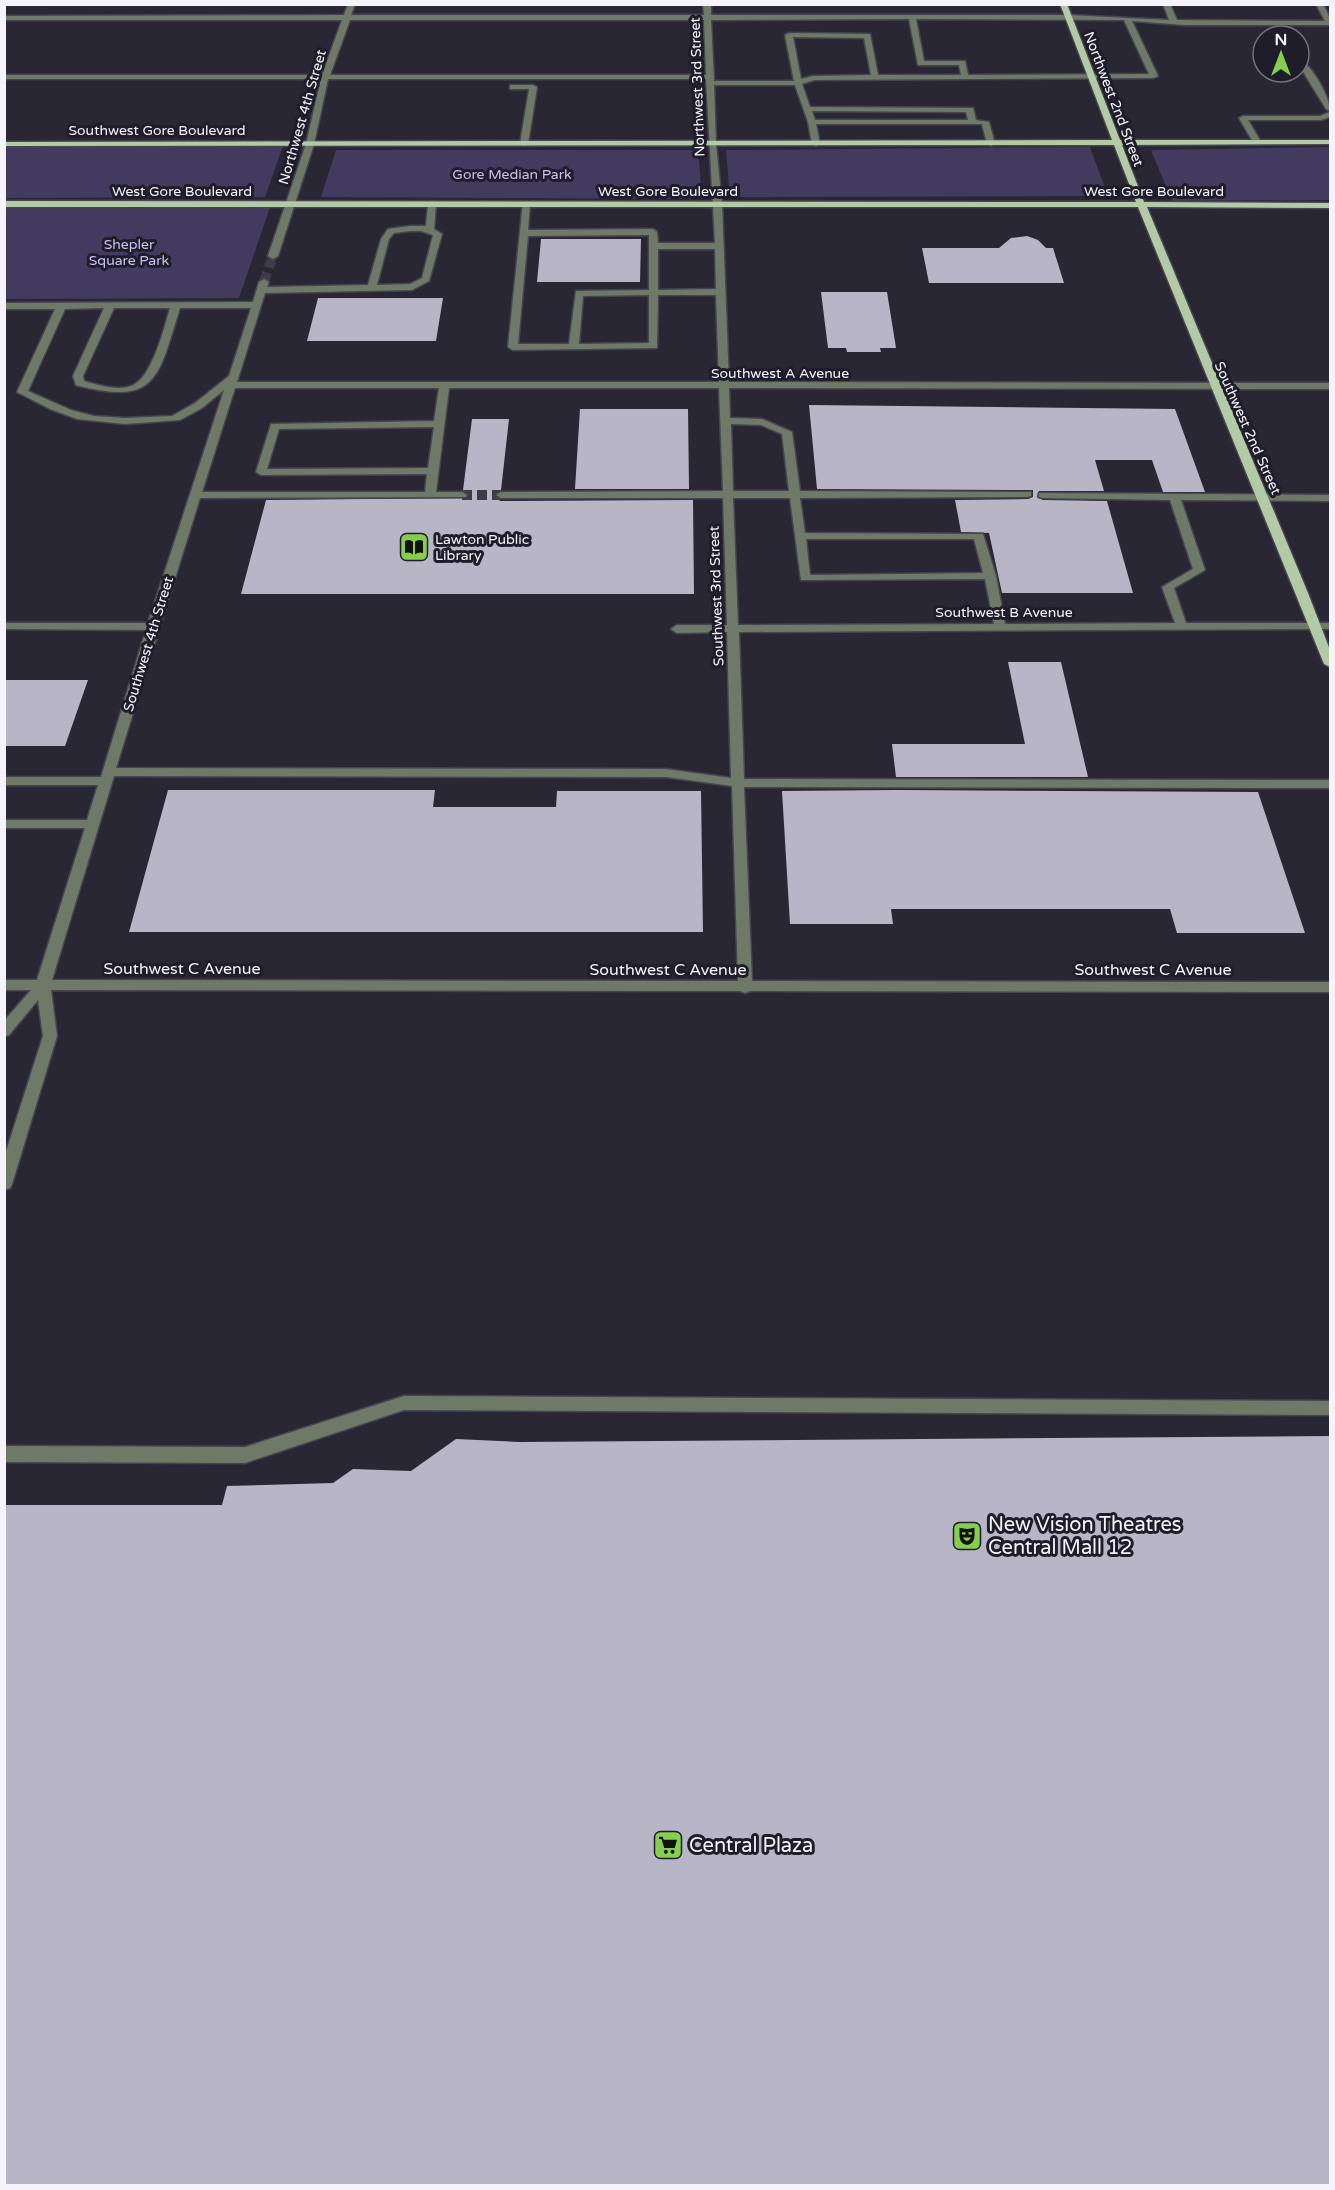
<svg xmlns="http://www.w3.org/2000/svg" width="1335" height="2190" font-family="'Varela Round',sans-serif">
<rect width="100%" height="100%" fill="#292734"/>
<g fill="#433b5f">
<polygon points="283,146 265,197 5,198 5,147"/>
<polygon points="1090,147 1108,196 730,197 726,150"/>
<polygon points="1330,147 1330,200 1172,201 1151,150"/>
<polygon points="336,150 698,150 702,199 321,197"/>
<polygon points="4,207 270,207 239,298 5,299"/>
</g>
<g fill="#b8b5c6">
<polygon points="1027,236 1038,240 1046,248 1053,248 1064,283 929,283 922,248 999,248 1011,238"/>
<polygon points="541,239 641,239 640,282 537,282"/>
<polygon points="821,292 887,292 896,348 880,348 881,352 847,352 846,348 828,348"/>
<polygon points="318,298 443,298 436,341 307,341"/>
<polygon points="809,405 1175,409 1205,492 1163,492 1152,460 1095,460 1104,491 1039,491 1037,497 1043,500 1107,501 1133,593 1002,593 989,533 961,532 955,500 1028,499 1033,497 1033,490 817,489"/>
<polygon points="580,409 688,409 689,489 575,489"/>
<polygon points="472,419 509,419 501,490 494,494 500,501 693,500 694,594 241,594 266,500 468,498 469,494 463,490"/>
<polygon points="1008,662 1061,662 1088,777 896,777 892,744 1025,744"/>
<polygon points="4,680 88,680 65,746 4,746"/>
<polygon points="168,790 435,790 433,807 556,807 557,791 701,791 703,932 129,932"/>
<polygon points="898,790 1258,792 1305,933 1177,933 1170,909 891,909 893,924 790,924 782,791"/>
<polygon points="1330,1436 1330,2186 4,2186 4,1505 222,1505 227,1486 333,1483 353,1469 411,1471 456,1439 519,1442"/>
</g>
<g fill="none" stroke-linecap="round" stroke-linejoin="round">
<polyline stroke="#3d3c48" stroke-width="8" stroke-dasharray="8 4" stroke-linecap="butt" points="271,263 273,256"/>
<g stroke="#3d3c48" stroke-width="10" stroke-dasharray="10 5" stroke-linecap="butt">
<polyline points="264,282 271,261"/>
<polyline points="462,495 501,495"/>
</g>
<g stroke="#464450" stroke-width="3">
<g id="minor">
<path d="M348,4H355L351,15H704L703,4H711V15H1068L1169,20L1163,4H1170L1177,20L1325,21L1316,4H1323L1330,18V25H1184L1132,21L1158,76L1154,78L814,80L802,84L810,107L973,108L976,120L989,122L995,144L991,146L987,144L982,124H816L820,144L816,146L812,144L808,122L795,85H714L716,144L722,204L729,382L1330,383V389L729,388L730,418L762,419L792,432L800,491L1031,492V496L1027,497L800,498L805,533L983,534L996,576L1005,624L1175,623L1162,587L1193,569L1170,500L1043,498L1039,497V493L1330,495V501L1181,500L1205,570L1174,588L1186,623H1330V629L739,632L744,779L1330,780V788L744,787L752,981L1330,982V992L750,991L745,993L740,991L51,990L57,1036L12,1184L10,1188L4,1190V1158L43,1036L38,1000L9,1035L4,1036V1021L31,990H4V980H37L85,828H4V820H87L98,785H4V777H101L146,630L4,629V623H148L224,390L202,408L180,420L125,424L77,419L50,409L17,392L55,309H4V303L253,302L259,282L264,279L269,282L267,287L368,285L381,239L388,229L410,226H426L428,204L432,201L436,204L434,229L442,234L429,281L412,290L265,293L237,382H719L716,295H658L657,348L513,350L508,347L523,202L530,204L528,230L653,229L657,232L658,243H715L706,79H328L314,144L278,256L273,259L268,256L306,144L321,79H4V75H322L342,20H4V16L344,15ZM909,19L918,65H959L961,75H878L870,34L789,33L785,35L794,81H714L711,20ZM916,19L1124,20L1149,74L968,75L965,61H924ZM350,20H704L706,75H330ZM793,37L864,38L871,75L813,76L801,79ZM812,111L966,112L968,120H815ZM410,231H421L433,235L422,278L410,284L377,285L389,239L394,233ZM649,235V290L576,291L569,344H518L528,236ZM658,249H715L716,289L658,290ZM649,295V343L579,344L583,296ZM104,308L73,376L76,385C158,407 158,377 180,308H251L229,376L195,403L172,416L125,418L94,416L71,410L28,391L65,309ZM114,308H170C164,328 152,379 131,386C117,391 98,385 84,381L83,376ZM235,388H439L434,421L271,424L256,472L261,475L427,474L425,492H202ZM449,388H719L723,491L501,492L496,495L501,498H723L727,625H677L671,629L677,633L727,632L731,778L666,769L116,768L200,498L466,497L467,495L462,492H436ZM731,424L761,425L782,434L789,491H733ZM434,427L428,468L267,469L279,429ZM733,498H790L801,580L985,579L994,624L738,625ZM806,539H974L983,573L810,575ZM114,776L666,777L732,786L738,981L52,980Z"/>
<polygon points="1262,58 1263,62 1259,62 1258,60"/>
<path d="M1299,60C1312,64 1330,98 1330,111L1326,109L1299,65Z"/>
<polygon points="513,85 533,85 537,87 528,144 524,146 520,144 529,89 510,89 510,85"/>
<polygon points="1330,112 1330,117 1321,120 1248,120 1261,142 1257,144 1253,142 1239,118 1243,116 1320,116"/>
<polygon points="404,1396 1330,1401 1330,1415 404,1410 245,1463 4,1462 4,1446 245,1447"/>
</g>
</g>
<g stroke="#464450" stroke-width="3">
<polygon id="major" points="1060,4 1067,4 1120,140 1330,140 1330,144 1122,145 1144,202 1330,203 1330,208 1147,207 1308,593 1330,650 1330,667 1324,664 1138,207 4,207 4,201 1136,202 1114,145 4,146 4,142 1112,140"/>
</g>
<use href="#minor" fill="#6e7967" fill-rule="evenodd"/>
<use href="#major" fill="#b3caa6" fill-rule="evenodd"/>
</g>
<defs>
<g id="library-square" transform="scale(1.5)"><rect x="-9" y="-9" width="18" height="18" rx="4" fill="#85cf4d" stroke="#1f1d2a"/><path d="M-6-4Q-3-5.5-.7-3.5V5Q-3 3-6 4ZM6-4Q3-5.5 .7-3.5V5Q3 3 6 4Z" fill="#111"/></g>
<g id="theatre-square" transform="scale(1.5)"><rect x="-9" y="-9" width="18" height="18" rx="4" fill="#85cf4d" stroke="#1f1d2a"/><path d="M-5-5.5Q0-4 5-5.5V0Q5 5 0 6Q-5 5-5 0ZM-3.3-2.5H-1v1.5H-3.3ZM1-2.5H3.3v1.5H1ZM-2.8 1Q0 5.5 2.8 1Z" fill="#111"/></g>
<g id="supermarket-square" transform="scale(1.5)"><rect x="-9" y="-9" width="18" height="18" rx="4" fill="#85cf4d" stroke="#1f1d2a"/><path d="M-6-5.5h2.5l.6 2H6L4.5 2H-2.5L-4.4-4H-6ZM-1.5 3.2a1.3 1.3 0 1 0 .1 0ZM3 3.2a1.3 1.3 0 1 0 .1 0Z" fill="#111"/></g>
</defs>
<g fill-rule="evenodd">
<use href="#library-square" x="414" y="547"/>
<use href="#theatre-square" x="967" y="1536"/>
<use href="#supermarket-square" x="668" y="1845"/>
</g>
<g text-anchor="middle" stroke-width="6" stroke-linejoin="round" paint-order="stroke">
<g font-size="14" fill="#f5f4fd" stroke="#1f1d2a">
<text transform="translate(697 87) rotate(-92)" y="5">Northwest 3rd Street</text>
<text transform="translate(1114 99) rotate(69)" y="5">Northwest 2nd Street</text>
<text transform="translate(302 117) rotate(-74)" y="5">Northwest 4th Street</text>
<text x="157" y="135">Southwest Gore Boulevard</text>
<text x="182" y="196">West Gore Boulevard</text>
<text x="668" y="196">West Gore Boulevard</text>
<text x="1154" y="196">West Gore Boulevard</text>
<text x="780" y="378">Southwest A Avenue</text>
<text transform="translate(1248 428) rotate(66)" y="5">Southwest 2nd Street</text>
<text transform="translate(716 596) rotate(-92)" y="5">Southwest 3rd Street</text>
<text x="1004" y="617">Southwest B Avenue</text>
<text transform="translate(148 644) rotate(-73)" y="5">Southwest 4th Street</text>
</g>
<g font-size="14" fill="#cabff5" stroke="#1f1d2a">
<text x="512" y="179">Gore Median Park</text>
<text x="129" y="249">Shepler<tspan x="129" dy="16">Square Park</tspan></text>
</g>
<g font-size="14" fill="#f5f4fd" stroke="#1f1d2a" text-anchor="start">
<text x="435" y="544">Lawton Public<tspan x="435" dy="16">Library</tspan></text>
</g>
<g font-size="16" fill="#f5f4fd" stroke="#1f1d2a">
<text x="182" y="974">Southwest C Avenue</text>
<text x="668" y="975">Southwest C Avenue</text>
<text x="1153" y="975">Southwest C Avenue</text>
</g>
<g font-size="20" fill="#f5f4fd" stroke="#1f1d2a" text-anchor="start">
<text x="988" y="1531">New Vision Theatres<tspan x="988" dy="23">Central Mall 12</tspan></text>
<text x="689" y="1852">Central Plaza</text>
</g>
</g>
<rect width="1335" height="2190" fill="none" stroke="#f5f4fd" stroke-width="12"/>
<g transform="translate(1281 54)"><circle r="28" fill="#1f1d2a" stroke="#75737e" stroke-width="1.5"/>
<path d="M0-4.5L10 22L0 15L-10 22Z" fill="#85cf4d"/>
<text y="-9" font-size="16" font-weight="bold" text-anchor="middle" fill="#f5f4fd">N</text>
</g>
</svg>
